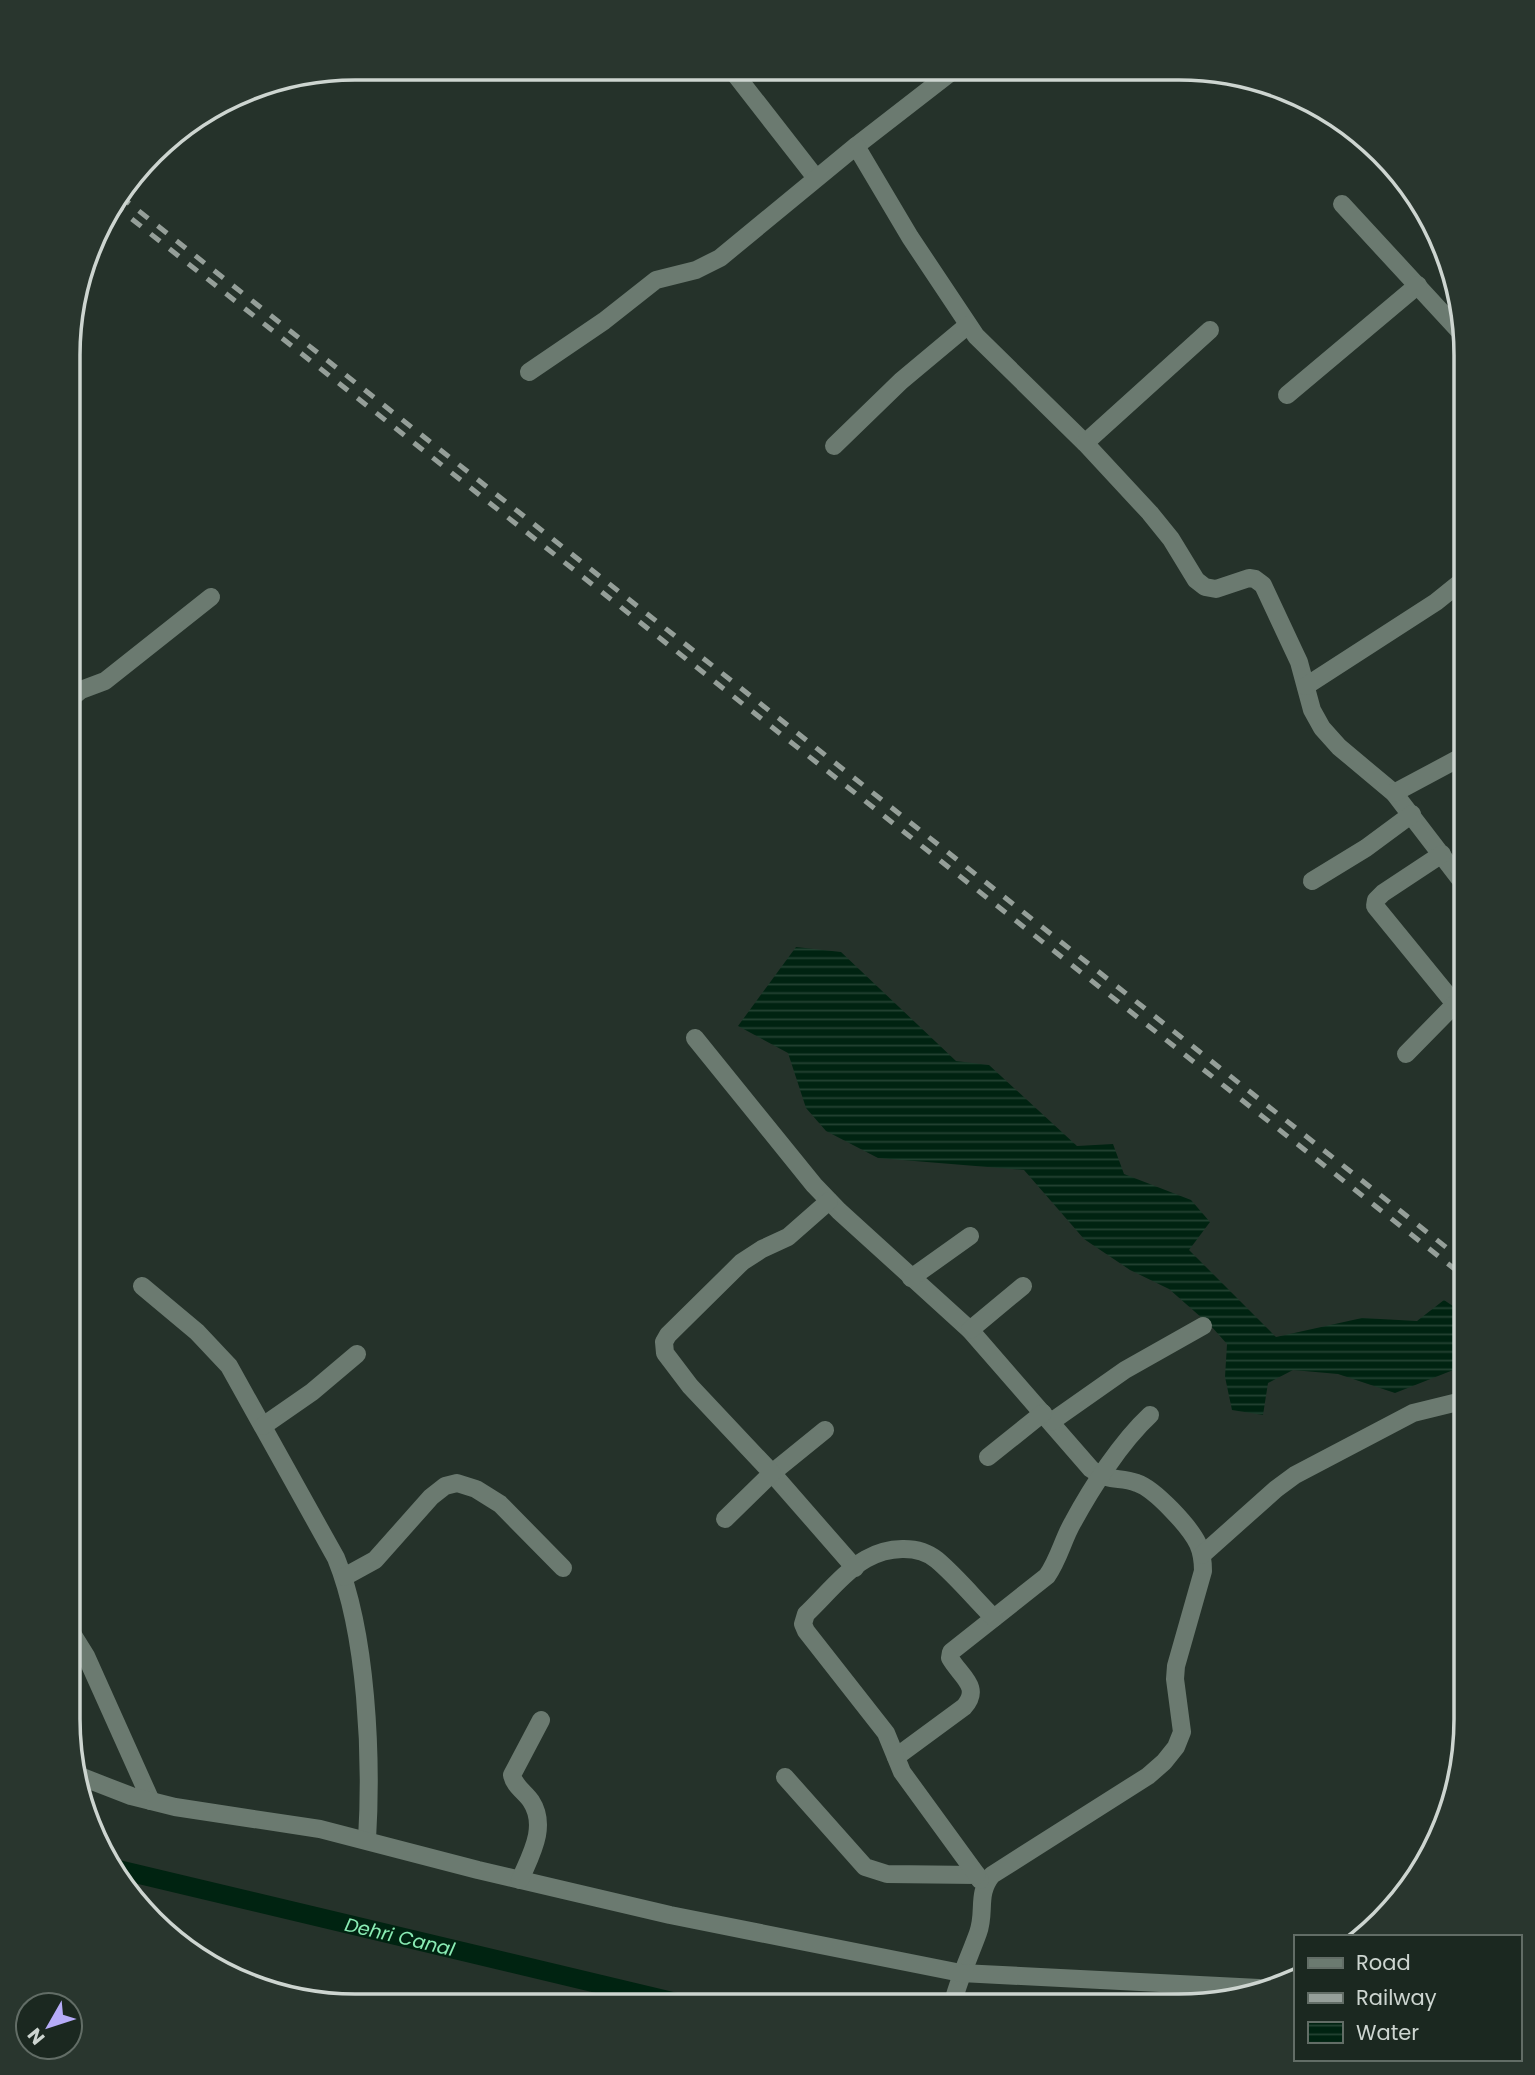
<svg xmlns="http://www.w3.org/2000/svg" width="1535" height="2075" font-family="Poppins,sans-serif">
<defs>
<pattern id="water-rules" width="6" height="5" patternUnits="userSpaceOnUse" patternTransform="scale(1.75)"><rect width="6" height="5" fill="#002311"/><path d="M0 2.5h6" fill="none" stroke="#244233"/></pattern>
</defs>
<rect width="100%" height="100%" fill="#25322a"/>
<polygon fill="url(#water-rules)" points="796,947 841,952 956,1061 989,1065 1077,1146 1113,1144 1124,1174 1191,1200 1210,1222 1189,1250 1276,1337 1362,1318 1417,1321 1444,1300 1466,1315 1466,1365 1395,1393 1338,1374 1293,1370 1268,1383 1263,1415 1232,1410 1225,1377 1227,1344 1211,1326 1169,1289 1130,1270 1084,1239 1024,1170 878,1158 826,1131 806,1108 788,1053 738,1026"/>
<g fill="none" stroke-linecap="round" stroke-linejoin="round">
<path stroke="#002311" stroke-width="19" id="s1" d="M112,1868L687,2005"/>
<g stroke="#6b7a70" stroke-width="18">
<polyline points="731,69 816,178"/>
<polyline points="856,146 954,70"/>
<polyline points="1342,204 1461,333"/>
<polyline points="529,372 604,321 656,280 696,270 720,258 856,146 910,237 976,336 1085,443 1150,513 1171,539 1196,580 1205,587 1216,589 1249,578 1255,579 1263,585 1299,662 1312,710 1322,728 1339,747 1394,793 1466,887"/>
<polyline points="1287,395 1418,285"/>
<polyline points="1085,443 1210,330"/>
<polyline points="834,446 901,381 968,325"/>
<polyline points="1306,686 1436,602 1467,577"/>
<polyline points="70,699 81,690 105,681 211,597"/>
<polyline points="1394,793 1467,754"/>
<polyline points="1442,854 1383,893 1376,900 1375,906 1455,1004"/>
<polyline points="1312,881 1366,848 1412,814"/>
<path d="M695,1038L814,1185L839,1211L970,1330L1091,1469C1111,1483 1118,1476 1137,1483C1155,1489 1190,1527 1198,1544C1202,1553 1203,1561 1203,1571L1176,1666L1175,1679L1182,1732L1176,1747L1164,1762L1148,1776L992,1875C976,1895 986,1911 978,1933C969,1958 958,1980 952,2006"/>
<polyline points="1406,1054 1455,1004 1465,1008"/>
<polyline points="911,1278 970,1236"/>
<path d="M142,1286L197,1332L229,1366L336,1558C367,1634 372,1757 367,1840"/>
<polyline points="970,1330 1023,1286"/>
<polyline points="1051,1422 1125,1370 1203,1326"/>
<polyline points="263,1426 312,1392 357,1354"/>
<polyline points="825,1430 772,1473 855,1568"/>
<polyline points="988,1457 1043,1413"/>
<polyline points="725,1519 772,1473 690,1386 665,1353 664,1342 668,1335 742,1262 762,1249 788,1237 829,1201"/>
<polyline points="1202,1555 1276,1489 1295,1475 1413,1413 1466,1400"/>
<polyline points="344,1577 375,1560 431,1497 445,1486 457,1483 476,1489 500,1504 563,1568"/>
<polyline points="68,1627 86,1656 151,1801"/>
<path d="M896,1757L964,1707C982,1687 960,1676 950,1658L951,1652L1047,1576C1059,1559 1063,1539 1073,1522C1092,1487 1121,1442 1150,1415"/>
<polyline points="82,1777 131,1796 175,1807 320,1829 478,1870 670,1915 961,1973 1259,1988"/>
<polyline points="785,1777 865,1867 887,1874 977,1875 980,1880"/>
<path d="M977,1875L902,1772L886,1733L806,1631L803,1624L806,1614C824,1597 845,1571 866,1559C887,1547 918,1544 937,1560C957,1577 975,1599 994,1618"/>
<path d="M520,1880C530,1856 548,1827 531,1801C525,1792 514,1786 512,1775L541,1720"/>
</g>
<g stroke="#959f99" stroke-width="5" stroke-dasharray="12 12" stroke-linecap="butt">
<polyline points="120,196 1466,1263"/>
<polyline points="113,204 1466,1278"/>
</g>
</g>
<g text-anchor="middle" stroke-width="6" stroke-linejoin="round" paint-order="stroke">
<g font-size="19" font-style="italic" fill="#89ecb4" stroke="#1b2820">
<text dy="7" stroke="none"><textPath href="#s1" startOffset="296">Dehri Canal</textPath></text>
</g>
</g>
<path d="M0 0H1535V2075H0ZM355 80H1179A275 275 0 0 1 1454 355V1719A275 275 0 0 1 1179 1994H355A275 275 0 0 1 80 1719V355A275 275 0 0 1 355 80Z" fill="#29362e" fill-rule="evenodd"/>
<path fill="none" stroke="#cdd5d0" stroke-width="3.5" d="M355 80H1179A275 275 0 0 1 1454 355V1719A275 275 0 0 1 1179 1994H355A275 275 0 0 1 80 1719V355A275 275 0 0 1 355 80Z"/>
<rect x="1294" y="1935" width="228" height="126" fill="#1b2820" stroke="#626d66" stroke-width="2"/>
<rect x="1308" y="1958" width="35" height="10" fill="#6b7a70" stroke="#626d66" stroke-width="2"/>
<text x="1356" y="1970" font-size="21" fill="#cdd5d0">Road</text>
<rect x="1308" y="1993" width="35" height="10" fill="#959f99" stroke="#626d66" stroke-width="2"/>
<text x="1356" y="2005" font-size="21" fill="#cdd5d0">Railway</text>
<rect x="1308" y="2022" width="35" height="21" fill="url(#water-rules)" stroke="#626d66" stroke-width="2"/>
<text x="1356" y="2040" font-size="21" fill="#cdd5d0">Water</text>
<g transform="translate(49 2026) rotate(231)"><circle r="33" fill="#1b2820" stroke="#626d66" stroke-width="2"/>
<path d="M0-5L12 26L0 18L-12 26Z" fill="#b6acf8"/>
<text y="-10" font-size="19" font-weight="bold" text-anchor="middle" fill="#cdd5d0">N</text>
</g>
</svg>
